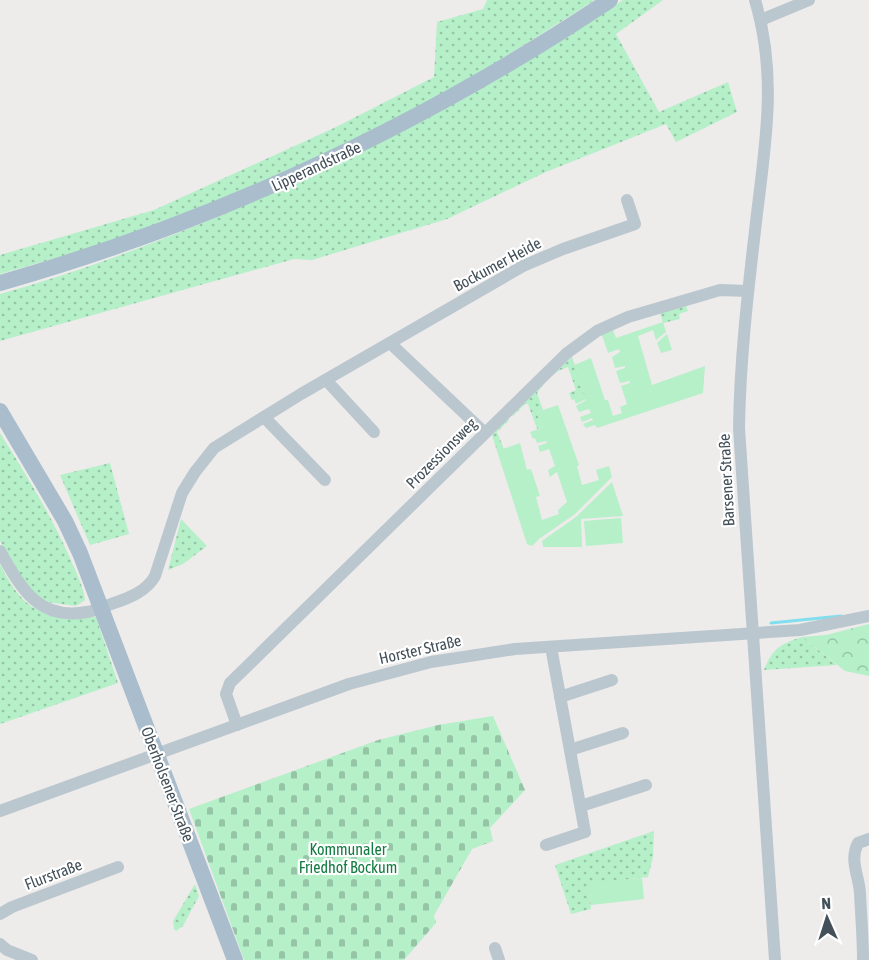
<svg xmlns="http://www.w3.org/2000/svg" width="869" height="960" font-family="'Asap Condensed',sans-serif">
<defs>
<pattern id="grass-dots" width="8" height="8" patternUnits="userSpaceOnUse" patternTransform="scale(1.5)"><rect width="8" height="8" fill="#b5f0c9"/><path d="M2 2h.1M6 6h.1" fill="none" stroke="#95c5a6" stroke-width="1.8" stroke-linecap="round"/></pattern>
<pattern id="forest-crowns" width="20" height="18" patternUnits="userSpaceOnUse" patternTransform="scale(1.5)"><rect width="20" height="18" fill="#b5f0c9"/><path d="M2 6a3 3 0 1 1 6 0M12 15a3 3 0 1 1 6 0" fill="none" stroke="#95c5a6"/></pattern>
<pattern id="cemetery-stones" width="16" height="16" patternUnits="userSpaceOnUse" patternTransform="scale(1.5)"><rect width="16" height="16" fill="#b5f0c9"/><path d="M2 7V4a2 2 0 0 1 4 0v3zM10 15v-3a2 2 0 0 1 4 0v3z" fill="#95c5a6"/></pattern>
</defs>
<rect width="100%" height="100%" fill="#eeebeb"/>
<g fill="url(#grass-dots)">
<polygon points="487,0 595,0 451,91 266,183 91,248 0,274 0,255 154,210 334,128 434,77 437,22 483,9"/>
<path d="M623,0H663L616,34L659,112L728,82L737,112L676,142L666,124L546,172L447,219L312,260L294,259L0,341V294C79,272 156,243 231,211C368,153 500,84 623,0Z"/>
<polygon points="686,306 688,311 679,314 680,319 663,323 660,313"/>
<polygon points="572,357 585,395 572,400 569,393 576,390 568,367 560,370 553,375"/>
<polygon points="547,380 537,393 543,410 537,412 542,428 537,429 528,404 525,404 513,416 512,415"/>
<polygon points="508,418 509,420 497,432 504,449 497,451 492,435"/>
<path d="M0,433C25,473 50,513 69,556C75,570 83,585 85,600L76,606L47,602L33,595L23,583L0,541Z"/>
<polygon points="110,463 129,534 90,545 60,475"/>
<polygon points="181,519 207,546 183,564 168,570"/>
<path d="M0,564C24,613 43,619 96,617L118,683L0,724Z"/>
<path d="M802,637L837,665L764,670C772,649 780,644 802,637Z"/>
<polygon points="654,831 653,857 648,877 589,884 591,909 571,914 555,865"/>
<polygon points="195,884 199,896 183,926 176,931 174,929 173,921"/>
</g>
<polygon fill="url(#forest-crowns)" points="869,624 869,676 845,671 802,637 826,635"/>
<polygon fill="url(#cemetery-stones)" points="493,716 525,790 490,828 493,841 472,849 436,912 434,916 436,923 404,960 244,960 189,809 378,740 438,725"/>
<g fill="#b5f0c9">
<polygon points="663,322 666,332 656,340 653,330 638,336 652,385 705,366 703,393 597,428 595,425 586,428 583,424 593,420 592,418 582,422 580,417 591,413 589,409 579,412 576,406 586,400 586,399 576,404 574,399 585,395 574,365 591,358 605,400 608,400 613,416 622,413 620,407 627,404 621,386 630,383 630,381 620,383 616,371 625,368 625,366 615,368 612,357 620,352 619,349 608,353 602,335 613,330 616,338"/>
<polygon points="667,334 672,350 661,353 657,343"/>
<polygon points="558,405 579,465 577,466 582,485 599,480 596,470 609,466 612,477 575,514 539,539 532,546 527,544 497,451 520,443 527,470 531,469 540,496 536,497 542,520 559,514 558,510 567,502 557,472 550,477 548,470 555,466 549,449 540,452 538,446 547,443 546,441 537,443 535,438 533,439 530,432 542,428 537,412"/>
<polygon points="612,482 623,516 581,519 582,547 543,547 542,541 576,517"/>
<polygon points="621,518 623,543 586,546 584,521"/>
<polygon points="642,878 644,899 591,905 588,883"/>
</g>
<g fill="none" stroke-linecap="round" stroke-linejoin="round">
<polyline stroke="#80deef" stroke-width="3" points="771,623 841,616"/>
<g stroke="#bbc7cf" stroke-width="12">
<path d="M755,0C778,77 765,145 756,222C748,291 740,359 739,428L775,960"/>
<polyline points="761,20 809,0"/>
<polyline points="390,343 485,433"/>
<polyline points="326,380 374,432"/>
<polyline points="264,417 325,480"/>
<path d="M0,551C21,588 38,621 87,612C96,611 105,606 114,603C129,598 147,591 155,576L182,493L195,472L214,448L301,394L523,266L563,249L635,224L627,200"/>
<polyline points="560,697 612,680"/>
<polyline points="237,725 226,694 230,683 567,353 597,331 628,317 720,290 748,291"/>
<polyline points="570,750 623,733"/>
<polyline points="581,806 646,785"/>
<polyline points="0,811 349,684 431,662 515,649 800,630 869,616"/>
<polyline points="546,845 585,832 551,647"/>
<polyline points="0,914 12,907 118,867"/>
<polyline points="0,944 7,950 32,960"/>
<polyline points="495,948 499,960"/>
<path d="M863,960C863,938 861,915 860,893C859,876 849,860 858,843L869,839"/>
</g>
<g stroke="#a9bdcc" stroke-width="16">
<path d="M0,283C218,221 421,126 610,0"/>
<polyline points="0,411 65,521 80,553 235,960"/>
</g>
</g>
<g text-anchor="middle" stroke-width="4.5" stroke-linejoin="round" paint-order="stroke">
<g font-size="16" fill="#435059" stroke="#fff">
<text transform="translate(316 166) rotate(-25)" y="6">Lipperandstraße</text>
<text transform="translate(497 264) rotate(-28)" y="6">Bockumer Heide</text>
<text transform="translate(441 453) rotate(-45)" y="6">Prozessionsweg</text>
<text transform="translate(726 480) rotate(-93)" y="6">Barsener Straße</text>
<text transform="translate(420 649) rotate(-13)" y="6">Horster Straße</text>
<text transform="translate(168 784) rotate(69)" y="6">Oberholsener Straße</text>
<text transform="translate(53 874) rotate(-21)" y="6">Flurstraße</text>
</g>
<g font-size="16" fill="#127c42" stroke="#fff">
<text x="348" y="855">Kommunaler<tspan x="348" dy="18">Friedhof Bockum</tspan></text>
</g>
</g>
<g transform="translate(827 918) rotate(357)" stroke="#ffffff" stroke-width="4.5" paint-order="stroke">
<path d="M0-4.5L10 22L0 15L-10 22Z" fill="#435059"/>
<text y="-9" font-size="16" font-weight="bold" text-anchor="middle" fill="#435059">N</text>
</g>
</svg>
